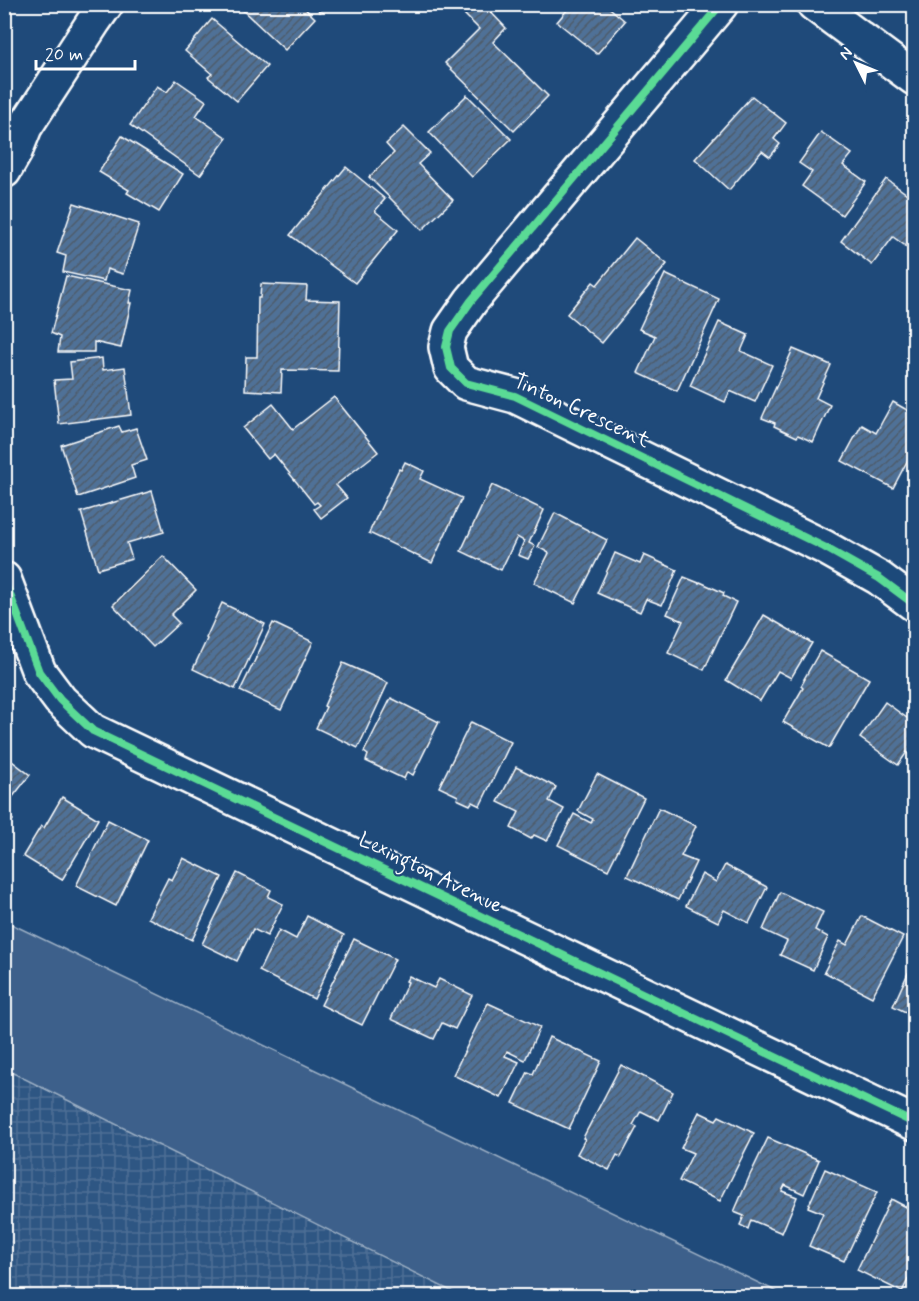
<svg xmlns="http://www.w3.org/2000/svg" width="919" height="1301" font-family="Mynerve,sans-serif">
<defs>
<pattern id="industrial-grid" width="8" height="8" patternUnits="userSpaceOnUse" patternTransform="scale(1.5)"><rect width="8" height="8" fill="#2e5683"/><path d="M0 4h8M4 0v8" fill="none" stroke="#4d6f96"/></pattern>
<pattern id="building-hatch" width="6" height="6" patternUnits="userSpaceOnUse" patternTransform="scale(1.5)"><rect width="6" height="6" fill="#507197"/><path d="M-1 1l2-2M0 6l6-6M5 7l2-2" fill="none" stroke="#4e5b6a"/></pattern>
</defs>
<rect width="100%" height="100%" fill="#1f4a7a"/>
<filter id="ink" filterUnits="userSpaceOnUse"><feTurbulence type="fractalNoise" baseFrequency=".0167" numOctaves="2"/><feDisplacementMap in="SourceGraphic" scale="12" xChannelSelector="R" yChannelSelector="G"/><feConvolveMatrix kernelMatrix="1 2 1 2 8 2 1 2 1" color-interpolation-filters="sRGB"/></filter>
<g filter="url(#ink)">
<polygon fill="url(#industrial-grid)" points="5,1069 461,1296 5,1296"/>
<polygon fill="#3c618b" stroke="#9eb0c5" stroke-width="1.5" points="5,921 786,1296 461,1296 5,1069"/>
<g fill="url(#building-hatch)" stroke="#fff" stroke-width="1.5">
<polygon points="236,4 300,4 315,18 285,50"/>
<polygon points="314,4 329,4 320,12"/>
<polygon points="472,4 483,4 506,28 493,42 548,96 514,131 445,63 479,29 463,13"/>
<polygon points="572,4 605,4 625,21 597,54 557,22"/>
<polygon points="212,19 267,66 237,101 208,77 212,74 185,51"/>
<polygon points="176,80 206,101 196,116 227,138 200,175 130,125 157,86 167,92"/>
<polygon points="467,95 511,139 472,177 429,132"/>
<polygon points="752,96 786,123 774,139 780,144 770,157 762,151 729,190 695,159"/>
<polygon points="404,127 430,153 418,164 453,200 422,230 369,177 394,153 386,144"/>
<polygon points="821,132 852,154 843,165 866,182 842,215 802,186 812,172 799,163"/>
<polygon points="122,136 183,174 159,212 127,193 129,190 99,172"/>
<polygon points="346,167 385,199 375,211 398,230 355,283 290,235"/>
<polygon points="886,179 914,199 914,238 907,247 893,237 872,265 841,241"/>
<polygon points="74,203 139,224 123,274 107,269 104,281 63,272 66,256 57,253"/>
<polygon points="635,238 667,264 602,343 567,314 593,282 597,285"/>
<polygon points="665,274 719,299 677,391 638,373 655,336 639,329"/>
<polygon points="66,276 132,290 129,303 131,303 121,348 94,342 94,352 58,352 60,337 51,333"/>
<polygon points="261,284 307,286 306,300 340,301 338,371 282,370 281,392 245,390 246,357 257,357 258,298 260,298"/>
<polygon points="719,322 748,335 741,351 772,365 755,402 730,391 725,402 690,386"/>
<polygon points="793,349 831,365 816,398 830,405 813,442 798,435 797,437 774,426 775,423 762,418"/>
<polygon points="102,358 103,370 125,367 131,415 59,424 54,380 72,379 70,362"/>
<polygon points="334,397 378,452 336,485 347,498 321,518 314,509 320,505 317,502 314,504 274,454 268,459 243,428 273,404 293,429"/>
<polygon points="893,402 914,414 914,448 893,488 842,461 861,426 862,425 876,433"/>
<polygon points="119,426 122,432 136,428 147,460 131,465 135,478 78,497 61,445"/>
<polygon points="405,462 424,471 420,479 462,498 432,563 369,533 399,469 401,470"/>
<polygon points="492,485 544,510 529,543 535,546 528,559 518,555 524,541 517,537 501,570 461,551"/>
<polygon points="152,491 164,532 127,543 132,559 98,569 81,512"/>
<polygon points="555,513 607,540 575,603 534,583 549,553 538,547"/>
<polygon points="615,553 640,564 644,555 677,570 662,605 646,599 640,612 597,593"/>
<polygon points="163,556 196,590 171,615 179,623 153,647 113,605"/>
<polygon points="684,577 699,583 700,582 724,593 723,596 736,602 704,670 668,653 683,621 667,614"/>
<polygon points="222,603 265,624 235,689 193,669 207,639 206,638"/>
<polygon points="764,615 812,643 791,678 778,671 760,701 726,680"/>
<polygon points="273,623 313,642 281,710 240,691"/>
<polygon points="820,651 869,679 829,748 783,722 803,688 801,686 805,679 804,679"/>
<polygon points="343,663 388,683 358,748 316,728 326,707 324,706"/>
<polygon points="391,698 439,722 413,775 407,772 404,779 366,761 368,755 364,752"/>
<polygon points="885,702 907,718 913,711 914,712 914,758 907,752 898,765 860,738"/>
<polygon points="471,722 511,742 480,806 472,802 470,805 457,799 458,796 439,787"/>
<polygon points="4,755 30,775 4,808"/>
<polygon points="516,767 556,787 549,801 564,809 547,841 534,835 531,839 511,828 519,812 498,802"/>
<polygon points="597,774 644,798 608,870 558,845 574,814 591,823 593,819 578,811"/>
<polygon points="62,797 98,819 62,880 23,856 41,826 44,828"/>
<polygon points="659,808 696,826 681,856 696,862 678,900 627,876"/>
<polygon points="4,814 13,820 4,831"/>
<polygon points="108,820 148,840 116,906 76,886"/>
<polygon points="183,858 222,877 192,940 148,918 168,878 172,880"/>
<polygon points="725,865 767,887 749,923 724,910 718,922 686,906 702,874 716,882"/>
<polygon points="237,873 271,890 268,897 283,904 267,936 253,929 237,961 202,944"/>
<polygon points="780,892 823,912 815,930 828,937 813,970 780,955 787,941 763,930"/>
<polygon points="307,916 344,935 314,999 259,971 279,930 296,939"/>
<polygon points="862,916 903,937 872,997 824,972 840,941 847,945"/>
<polygon points="354,939 395,959 362,1025 321,1005"/>
<polygon points="914,960 914,1016 893,1006"/>
<polygon points="409,976 434,988 439,979 472,995 455,1029 442,1023 434,1039 391,1019 408,982 406,981"/>
<polygon points="488,1003 540,1027 525,1060 507,1051 505,1056 519,1062 501,1098 453,1075"/>
<polygon points="549,1037 601,1061 569,1129 513,1103 528,1072 533,1074"/>
<polygon points="621,1065 673,1092 659,1120 641,1111 633,1125 637,1127 621,1157 617,1155 609,1170 577,1154 585,1139 583,1138"/>
<polygon points="699,1112 716,1120 719,1116 754,1133 720,1201 679,1181 693,1153 681,1148"/>
<polygon points="768,1138 819,1160 804,1194 785,1185 782,1191 797,1197 782,1233 751,1220 748,1229 740,1225 744,1216 734,1212 750,1175"/>
<polygon points="825,1169 877,1192 844,1261 809,1246 823,1213 808,1207"/>
<polygon points="891,1199 914,1211 914,1267 902,1292 857,1270"/>
</g>
<g fill="none" stroke-linecap="round" stroke-linejoin="round">
<g stroke="#fff" stroke-width="38">
<g id="street">
<polyline points="721,4 471,301 450,331 446,347 451,368 466,383 515,396 824,547 879,578 914,604"/>
<polyline points="4,171 15,152 25,127 94,21 106,4"/>
<polyline points="4,579 39,672 60,700 93,731 914,1123"/>
</g>
</g>
<g stroke="#fff" stroke-width="38">
<polyline id="secondary" points="814,4 914,78"/>
</g>
<use href="#street" stroke="#1f4a7a" stroke-width="33"/>
<use href="#secondary" stroke="#1f4a7a" stroke-width="33"/>
<g stroke="#1f4a7a" stroke-width="11">
<g id="cycleway">
<polyline points="721,4 471,301 450,331 446,347 451,368 466,383 515,396 824,547 879,578 914,604"/>
<polyline points="4,579 39,672 60,700 93,731 914,1123"/>
</g>
</g>
<use href="#cycleway" stroke="#5adb95" stroke-width="8"/>
</g>
</g>
<g text-anchor="middle" stroke-width="4.5" stroke-linejoin="round" paint-order="stroke">
<g font-size="21" fill="#fff" stroke="#1f4a7a">
<text transform="translate(582 410) rotate(25)" y="7">Tinton Crescent</text>
<text transform="translate(431 872) rotate(26)" y="7">Lexington Avenue</text>
</g>
</g>
<rect width="919" height="1301" fill="none" stroke="#1f4a7a" stroke-width="24"/>
<rect x="12" y="12" width="895" height="1277" fill="none" stroke="#fff" stroke-width="2" filter="url(#ink)"/>
<g transform="translate(856 63) rotate(313)" stroke="#1f4a7a" stroke-width="4.5" paint-order="stroke">
<path d="M0-4.5L10 22L0 15L-10 22Z" fill="#ffffff"/>
<text y="-9" font-size="16" font-weight="bold" text-anchor="middle" fill="#ffffff">N</text>
</g>
<path d="M36 60v9h99v-9" fill="none" stroke="#ffffff" stroke-width="3"/>
<text x="45" y="60" font-size="18" fill="#ffffff" stroke="#1f4a7a" stroke-width="4.5" paint-order="stroke">20 m</text>
</svg>
